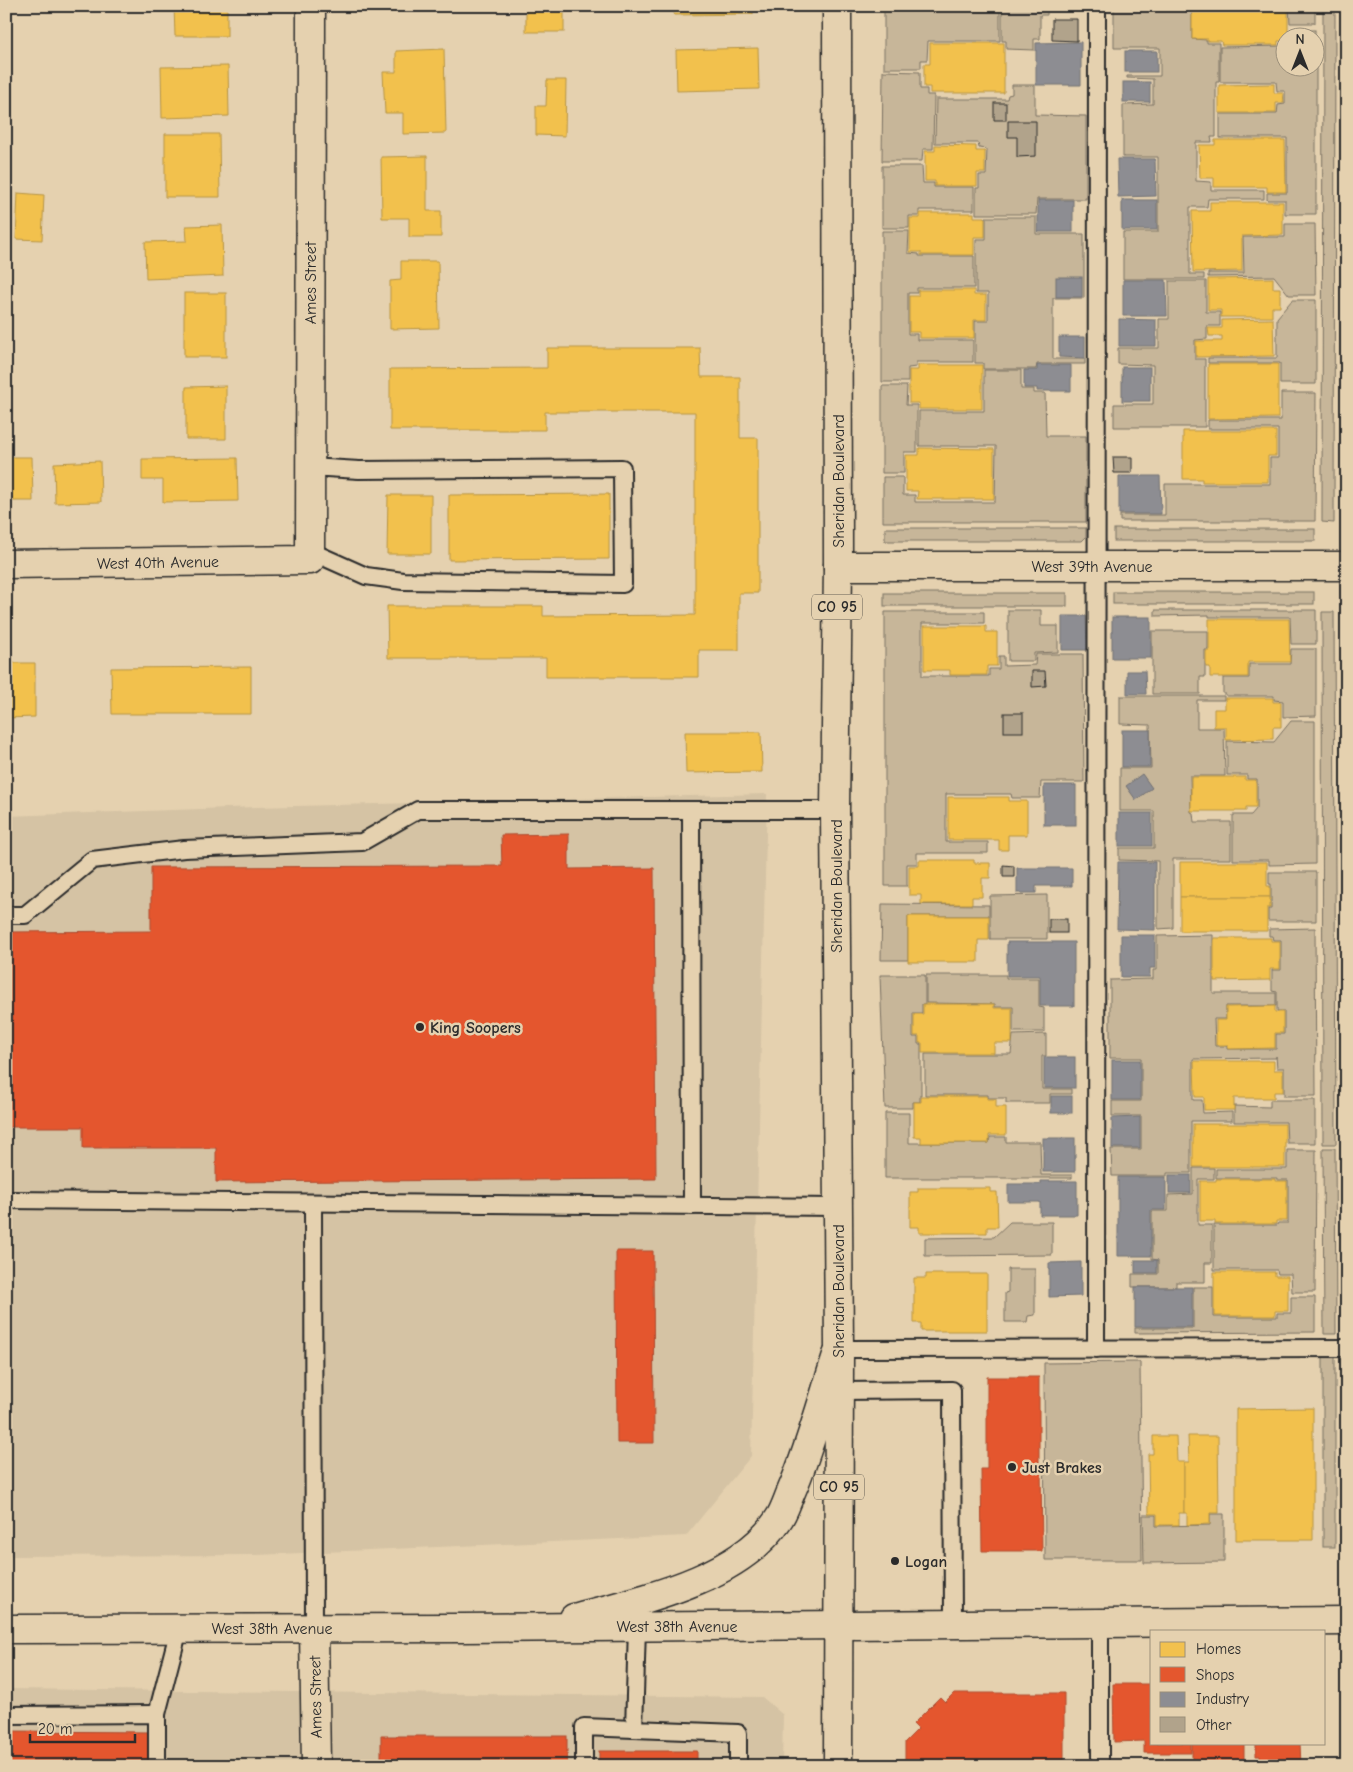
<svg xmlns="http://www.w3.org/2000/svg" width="1353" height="1772" font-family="'Comic Neue',sans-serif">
<rect width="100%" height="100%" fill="#e5d1af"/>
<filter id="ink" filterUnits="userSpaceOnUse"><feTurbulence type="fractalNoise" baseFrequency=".02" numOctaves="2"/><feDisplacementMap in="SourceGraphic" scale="10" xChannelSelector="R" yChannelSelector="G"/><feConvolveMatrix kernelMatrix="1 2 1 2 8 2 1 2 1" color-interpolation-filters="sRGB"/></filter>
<g filter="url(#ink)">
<g fill="#d5c3a4">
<polygon points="767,794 751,1456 686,1536 256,1555 6,1556 6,816 256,807"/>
<polygon points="6,1689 762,1697 783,1715 782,1766 6,1766"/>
</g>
<g fill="#c7b699" stroke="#797062">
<polygon points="884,6 962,6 963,11 1000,11 1000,41 928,41 927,60 921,60 921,68 884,68"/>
<polygon points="1002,6 1047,6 1047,15 1040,15 1040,39 1034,39 1034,50 1006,49 1006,41 1002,41"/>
<polygon points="1114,6 1205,6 1205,9 1192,10 1192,39 1207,40 1207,43 1219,43 1219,82 1216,82 1216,137 1211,137 1212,142 1196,142 1196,181 1211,182 1211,190 1264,190 1264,199 1208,199 1207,207 1190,207 1190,274 1204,274 1204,279 1123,279 1123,232 1158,232 1158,157 1123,157 1123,105 1153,104 1153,79 1127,78 1127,76 1160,76 1160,48 1114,48"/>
<polygon points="1289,6 1315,6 1315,23 1290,23"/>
<polygon points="1323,8 1335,8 1334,523 1322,522"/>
<rect x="1293" y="30" width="22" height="7"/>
<polygon points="1316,42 1316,214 1285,214 1285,200 1267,200 1267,193 1287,193 1287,138 1220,138 1220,114 1277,114 1278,105 1285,104 1285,91 1277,91 1276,82 1220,82 1220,47 1285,46 1286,68 1316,68"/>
<polygon points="883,71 920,72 920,89 927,89 927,95 934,95 933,149 923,149 922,161 882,161"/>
<polygon points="1012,85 1035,85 1035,115 1086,116 1086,199 1037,199 1036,214 976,214 976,188 979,188 979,175 986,175 987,149 979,148 978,143 935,143 936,99 1007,99 1008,95 1012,94"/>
<polygon points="882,166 922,166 923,183 934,183 934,187 974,187 974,210 919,210 919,216 909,216 909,228 882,228"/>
<polygon points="986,217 1036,217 1036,234 1084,234 1084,298 1053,298 1053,359 1085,359 1085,364 1037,364 1036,369 983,369 983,363 975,363 975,321 988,321 988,293 976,293 976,239 986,239"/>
<polygon points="1285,224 1315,224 1316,295 1289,295 1274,276 1208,277 1208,273 1244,273 1243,237 1285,237"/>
<polygon points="882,231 909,231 908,253 919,254 919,256 974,256 974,288 917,288 917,293 908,293 908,334 917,334 917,340 973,340 973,362 916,362 916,367 908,368 908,382 882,382"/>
<polygon points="1169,281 1206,281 1206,312 1220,312 1220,326 1207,326 1207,339 1195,340 1195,359 1205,359 1205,427 1114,427 1114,404 1153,404 1153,365 1118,364 1118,348 1159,348 1159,319 1169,319"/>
<polygon points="1292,300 1316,300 1316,384 1280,384 1280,363 1208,363 1208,358 1277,358 1277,318"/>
<polygon points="984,370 1021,370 1021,389 1034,389 1034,393 1045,393 1046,436 1086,436 1086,522 883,522 883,477 903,477 903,495 915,495 915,502 995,502 996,446 919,446 919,411 984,411"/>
<polygon points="882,386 907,386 906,405 917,405 917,452 904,452 904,473 882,473"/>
<polygon points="1281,393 1316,393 1315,521 1120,521 1120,515 1165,515 1165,484 1270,484 1270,458 1278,458 1278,429 1208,429 1208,420 1281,420"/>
<polygon points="885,528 1086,528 1086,537 1082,541 885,541"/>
<rect x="1114" y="529" width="201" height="12"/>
<rect x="1113" y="592" width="201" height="12"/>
<rect x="884" y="593" width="183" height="13"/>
<polygon points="1008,610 1041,610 1041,626 1058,626 1058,652 1034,653 1034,661 1008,661"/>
<polygon points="1155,610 1316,610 1316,644 1291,644 1290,617 1209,617 1209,615 1155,616"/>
<polygon points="885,612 984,612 984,623 922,623 922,676 989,676 989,669 999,669 999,656 1004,656 1004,666 1035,665 1036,654 1083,654 1084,782 1041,782 1040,798 1012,798 1011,794 946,794 946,842 988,842 988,853 917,853 917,864 907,864 907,886 885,886"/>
<polygon points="1322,612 1334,612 1336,1144 1323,1144"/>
<polygon points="1152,631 1208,631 1208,650 1205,650 1205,677 1200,677 1200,694 1152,694"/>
<polygon points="1291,649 1316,649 1316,716 1283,717 1283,701 1274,700 1274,696 1226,696 1226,694 1223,694 1223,678 1249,678 1249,664 1290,664"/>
<polygon points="1120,696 1224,696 1224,700 1197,700 1197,728 1224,728 1225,776 1190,776 1191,812 1193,813 1194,822 1231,822 1231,859 1173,859 1173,928 1158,929 1158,861 1119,860 1119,848 1154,848 1154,811 1120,811 1120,768 1151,768 1150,725 1120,724"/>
<polygon points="1291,721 1315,721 1315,864 1269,865 1269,860 1233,860 1233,815 1251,815 1257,808 1257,779 1247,779 1247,775 1227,775 1227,741 1274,742"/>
<polygon points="1269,872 1316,872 1316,921 1268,921 1268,909 1271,909 1271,884 1269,884"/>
<polygon points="1047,895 1047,939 990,939 990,896"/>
<polygon points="882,904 989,905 989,916 908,916 908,960 881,960"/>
<polygon points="1315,928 1316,1096 1284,1096 1284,1068 1277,1068 1276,1056 1276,1058 1193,1059 1193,1100 1202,1100 1203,1113 1232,1112 1232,1121 1191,1121 1191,1173 1167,1173 1167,1176 1112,1176 1111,1149 1141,1149 1141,1116 1112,1116 1112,1101 1141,1101 1141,1058 1110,1058 1110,980 1153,979 1153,970 1157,970 1157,936 1213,935 1213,993 1276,993 1276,1006 1226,1006 1226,1019 1214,1019 1215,1046 1227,1046 1227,1049 1276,1049 1276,1034 1284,1034 1284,1011 1277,1011 1277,992 1272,991 1272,970 1281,970 1281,940 1273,940 1272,936 1269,936 1269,929"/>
<polygon points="880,975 925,975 925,1004 922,1004 922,1013 913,1013 913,1037 918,1037 918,1044 921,1044 921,1095 920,1095 920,1102 913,1102 913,1108 885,1108"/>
<polygon points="926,975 1006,975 1006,978 1039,978 1039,1007 1044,1008 1044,1032 1013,1032 1013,1007 995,1007 995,1004 926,1003"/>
<polygon points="1046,1034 1046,1056 1042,1056 1042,1089 1071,1089 1071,1094 1050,1094 1050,1103 1006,1103 1006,1098 988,1098 988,1095 925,1095 925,1054 1011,1054 1013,1035"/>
<polygon points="1270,1100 1315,1100 1315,1143 1287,1143 1286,1122 1234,1122 1234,1106 1270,1107"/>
<polygon points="885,1113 909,1113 909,1143 989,1143 990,1137 1006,1137 1006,1142 1040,1142 1041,1175 1072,1175 1072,1178 885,1178"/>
<polygon points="1323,1148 1335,1148 1336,1334 1324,1334"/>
<polygon points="1287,1150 1316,1150 1315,1292 1292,1292 1291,1274 1278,1274 1277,1270 1214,1270 1214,1225 1277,1225 1278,1223 1288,1223 1288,1180 1277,1180 1277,1178 1216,1178 1216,1169 1287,1169"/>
<polygon points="1193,1168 1214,1168 1214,1179 1198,1179 1198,1225 1212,1225 1212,1263 1205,1263 1205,1282 1176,1282 1176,1287 1132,1287 1132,1274 1158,1274 1158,1260 1152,1259 1152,1211 1168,1211 1168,1195 1193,1194"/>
<polygon points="1010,1222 1052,1222 1052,1255 925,1256 925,1238 994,1237"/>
<polygon points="1008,1269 1035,1269 1035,1315 1028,1316 1027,1322 1005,1322 1005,1293 1008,1292"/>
<polygon points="1193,1287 1213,1287 1213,1317 1277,1317 1277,1313 1291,1313 1291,1297 1315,1297 1315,1332 1135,1333 1135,1328 1193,1328"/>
<rect x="1323" y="1355" width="12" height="192"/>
<polygon points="1140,1362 1142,1560 1045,1560 1044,1363"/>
<polygon points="1210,1514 1224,1514 1224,1562 1144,1563 1143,1515 1156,1515 1156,1526 1210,1525"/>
</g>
<g fill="#f2c14e" stroke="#b69444">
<polygon points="174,6 227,6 227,36 175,36"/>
<rect x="413" y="6" width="44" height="3"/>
<rect x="526" y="6" width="38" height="26"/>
<polygon points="674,6 753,6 753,14 674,15"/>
<rect x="964" y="6" width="34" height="4"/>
<polygon points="1207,6 1288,6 1288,38 1286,38 1286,41 1278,41 1278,45 1222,45 1221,41 1208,41 1208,39 1192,39 1192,9 1207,9"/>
<polygon points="930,43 1004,43 1004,93 930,93 930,87 924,87 924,64 930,64"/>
<polygon points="758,48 759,89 677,91 676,50"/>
<polygon points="444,49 446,133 403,134 403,113 385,113 383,72 396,72 396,51"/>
<polygon points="228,66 229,116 162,118 161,67"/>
<polygon points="547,80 566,80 565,136 536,135 536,106 546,106"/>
<polygon points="1274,84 1274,93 1283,93 1284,103 1276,103 1276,113 1219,113 1219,85"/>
<polygon points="165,134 219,134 220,197 165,197"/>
<polygon points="1215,140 1285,140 1286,192 1267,192 1267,187 1214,187 1214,178 1200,178 1199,145 1215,145"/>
<polygon points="935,145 976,146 976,151 985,151 985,173 977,173 977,186 935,186 935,181 925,181 925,151 935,151"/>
<polygon points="427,156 427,211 441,211 441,237 409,237 409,218 382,218 381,157"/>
<polygon points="18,193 44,195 42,240 16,239"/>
<polygon points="1210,202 1283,202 1283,235 1242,236 1242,271 1193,272 1192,211 1210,211"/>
<polygon points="920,213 974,213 974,217 985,217 985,237 974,237 974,255 921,255 921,252 910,252 910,218 920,218"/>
<polygon points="222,225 223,276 146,279 145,242 187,241 186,226"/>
<polygon points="401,261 438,261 439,328 390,329 390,281 401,280"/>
<polygon points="1273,278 1273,288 1280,288 1280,307 1272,307 1272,317 1221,317 1221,310 1208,310 1208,279"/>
<polygon points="918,290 974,290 974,295 986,295 986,320 974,320 974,338 919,338 919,332 909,332 909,296 918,296"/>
<rect x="184" y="293" width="42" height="64"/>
<polygon points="1273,319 1274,356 1196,357 1196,341 1222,341 1222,336 1209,336 1208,328 1222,328 1222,320"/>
<polygon points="547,348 700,348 701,377 740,377 740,438 758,438 758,593 739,593 739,650 699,650 699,677 546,677 546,658 388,658 387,606 543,606 543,616 695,615 695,412 545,412 545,430 390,430 390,369 547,368"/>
<polygon points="1208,364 1278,364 1278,418 1208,419"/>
<polygon points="918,365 982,365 982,409 919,409 919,403 909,403 909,370 918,370"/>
<polygon points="226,386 226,439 186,439 186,387"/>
<polygon points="1183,431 1276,431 1276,456 1268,456 1268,482 1202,482 1202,479 1183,479"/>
<polygon points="919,448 994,449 994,499 917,499 918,491 906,491 906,455 919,455"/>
<polygon points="6,457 32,457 33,501 6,501"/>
<polygon points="237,458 238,501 163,502 163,480 142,480 142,459"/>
<polygon points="100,461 101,502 55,503 54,463"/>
<polygon points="609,494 609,559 449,560 449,495"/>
<polygon points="388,495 431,495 431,554 387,554"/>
<polygon points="1209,619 1289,619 1290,662 1248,662 1248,677 1210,677 1210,667 1206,667 1206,651 1209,651"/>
<polygon points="924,626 986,626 986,632 997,632 997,666 987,666 987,675 950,675 950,670 924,670"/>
<polygon points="6,663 35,663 35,717 6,718"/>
<polygon points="251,667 251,714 112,714 111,668"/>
<polygon points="1225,698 1273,698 1273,702 1281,702 1281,727 1273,727 1273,739 1226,740 1226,727 1214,727 1214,709 1225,709"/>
<polygon points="685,732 761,732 762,772 686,773"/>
<polygon points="1191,777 1245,777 1245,780 1256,780 1256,807 1246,807 1246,811 1191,811"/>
<polygon points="948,797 1009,797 1009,801 1027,801 1027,835 1008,835 1008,850 999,850 999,840 948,840"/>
<polygon points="919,860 974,860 974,863 990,863 990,878 982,878 982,897 972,897 972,904 921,904 921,895 909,895 909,866 919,866"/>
<polygon points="1180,862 1267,862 1267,886 1270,886 1270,897 1180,897"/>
<polygon points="1180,897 1270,897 1270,908 1267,908 1267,931 1180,931"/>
<polygon points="908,916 989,916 989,940 978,940 978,962 908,962"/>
<polygon points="1214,938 1271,938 1271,941 1280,941 1280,969 1270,969 1270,980 1214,981"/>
<polygon points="923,1004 994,1004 994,1008 1012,1008 1012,1043 994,1043 994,1053 922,1053 922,1043 919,1043 919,1036 914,1036 914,1014 923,1014"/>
<polygon points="1275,1006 1275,1012 1283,1012 1283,1033 1275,1033 1275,1048 1228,1049 1228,1045 1216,1045 1216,1020 1226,1020 1226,1007"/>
<polygon points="1194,1061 1274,1061 1274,1070 1283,1070 1283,1092 1274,1092 1274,1098 1234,1098 1234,1110 1204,1110 1204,1097 1195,1097"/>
<polygon points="921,1096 987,1096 987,1099 996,1099 996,1107 1006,1107 1006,1135 989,1135 989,1143 921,1143 921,1137 914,1137 914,1102 921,1102"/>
<rect x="1193" y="1124" width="92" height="43"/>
<polygon points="1216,1179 1275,1179 1275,1181 1287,1181 1287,1221 1276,1221 1276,1224 1215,1224 1215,1221 1200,1221 1200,1181 1216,1181"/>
<polygon points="918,1188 990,1188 990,1192 997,1192 998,1227 987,1227 987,1233 919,1233 919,1227 910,1227 910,1192 918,1192"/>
<polygon points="1214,1272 1275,1272 1275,1276 1288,1276 1288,1311 1275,1311 1275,1316 1214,1316"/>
<polygon points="926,1274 987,1274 987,1331 921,1331 921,1323 914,1323 914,1278 926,1278"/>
<polygon points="1313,1408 1313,1540 1236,1540 1236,1409"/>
<polygon points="1153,1436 1176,1436 1177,1462 1184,1462 1184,1513 1179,1513 1179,1525 1157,1525 1157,1514 1149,1514 1148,1454 1153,1454"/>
<polygon points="1188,1436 1218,1436 1219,1513 1210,1513 1210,1524 1187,1525 1187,1513 1184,1513 1184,1462 1189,1462"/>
</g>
<g fill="#e4572e" stroke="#ac4a2d">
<polygon points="569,834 569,869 654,868 656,1179 216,1182 216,1148 83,1148 83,1127 6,1127 6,932 151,931 151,867 502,866 501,835"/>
<polygon points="616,1251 653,1251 654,1443 617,1443"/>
<polygon points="987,1377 1039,1377 1039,1467 1041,1467 1042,1551 982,1551 981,1469 987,1469"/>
<polygon points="1113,1684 1152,1684 1152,1743 1191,1743 1191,1753 1144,1753 1144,1741 1114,1742"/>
<polygon points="954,1693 1064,1693 1064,1766 905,1766 905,1742 918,1729 913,1724 940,1697 945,1702"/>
<polygon points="6,1731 151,1732 150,1766 6,1766"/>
<rect x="381" y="1736" width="186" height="30"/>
<rect x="1192" y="1743" width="52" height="23"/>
<polygon points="1256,1743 1300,1743 1301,1766 1260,1766 1260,1756 1256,1756"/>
<rect x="599" y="1751" width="98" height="15"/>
</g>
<g fill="#8d8d92" stroke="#707073">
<polygon points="1081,42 1081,85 1036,85 1036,43"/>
<rect x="1125" y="51" width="32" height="21"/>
<rect x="1123" y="82" width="27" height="20"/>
<polygon points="1117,159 1155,159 1156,196 1118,197"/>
<rect x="1038" y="200" width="35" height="32"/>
<rect x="1122" y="200" width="35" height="30"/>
<rect x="1056" y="277" width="26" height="20"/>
<polygon points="1123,280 1166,280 1167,316 1123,316"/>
<polygon points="1119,319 1156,320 1156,346 1119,346"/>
<polygon points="1059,337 1085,337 1085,358 1059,357"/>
<polygon points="1037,365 1071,365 1071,391 1037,391 1037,388 1024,388 1024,370 1037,370"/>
<rect x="1122" y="367" width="28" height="34"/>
<polygon points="1119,476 1160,476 1161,514 1119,514"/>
<polygon points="1062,616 1086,616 1087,650 1062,650"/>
<rect x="1112" y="617" width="39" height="41"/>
<polygon points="1127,671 1145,671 1146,694 1127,694"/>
<rect x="1122" y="730" width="28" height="37"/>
<polygon points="1142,774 1152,788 1136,800 1126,786"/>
<rect x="1044" y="785" width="32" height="40"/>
<rect x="1119" y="813" width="33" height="33"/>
<polygon points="1118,862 1155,862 1155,930 1117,929"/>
<polygon points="1017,868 1072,868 1072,886 1036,886 1036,893 1017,893"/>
<polygon points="1121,935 1155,935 1155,968 1150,968 1150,977 1121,977"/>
<polygon points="1007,942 1074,942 1074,1006 1040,1006 1040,976 1007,976"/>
<rect x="1044" y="1057" width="31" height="31"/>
<rect x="1112" y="1060" width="28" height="40"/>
<rect x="1051" y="1096" width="21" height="17"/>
<polygon points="1140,1117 1140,1148 1112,1148 1112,1118"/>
<rect x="1043" y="1138" width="32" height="34"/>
<rect x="1169" y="1175" width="22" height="18"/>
<polygon points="1118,1177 1166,1177 1166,1210 1151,1210 1151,1256 1118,1256"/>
<polygon points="1041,1181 1077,1181 1077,1215 1040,1215 1040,1202 1008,1202 1008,1184 1041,1184"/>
<rect x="1135" y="1260" width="22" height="13"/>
<polygon points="1081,1262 1081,1296 1049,1297 1049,1263"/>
<rect x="1135" y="1287" width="57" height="40"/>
</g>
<g fill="#b1a38b" stroke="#2b2b2b">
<polygon points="1052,19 1077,19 1077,41 1052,40"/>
<rect x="994" y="103" width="12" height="17"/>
<polygon points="1008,121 1036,121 1036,156 1017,157 1017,137 1008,137"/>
<polygon points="1113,457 1132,457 1132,473 1114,473"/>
<polygon points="1032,671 1045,671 1046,686 1032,687"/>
<rect x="1004" y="713" width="19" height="19"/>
<polygon points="1003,865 1014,866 1014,877 1003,877"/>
<rect x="1049" y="919" width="18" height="14"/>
</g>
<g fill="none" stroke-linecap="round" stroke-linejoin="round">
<g stroke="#2b2b2b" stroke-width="20">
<g id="service">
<polyline points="310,467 359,470 622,468 623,584 403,581 366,576 310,551"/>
<polyline points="691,810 692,1206"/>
<polyline points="6,915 25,915 92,860 184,849 362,842 418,810 835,810"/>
<polyline points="6,1200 838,1207"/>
<polyline points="313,1203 314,1629"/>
<polyline points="839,1349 1347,1348"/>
<polyline points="1096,1349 1097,6"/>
<polyline points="839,1391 952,1390 953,1624"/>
<polyline points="1100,1623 1100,1766"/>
<polyline points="637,1627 634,1729 738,1733 738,1766"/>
<polyline points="157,1714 179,1629"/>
<polyline points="6,1715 157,1714 157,1766"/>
<polyline points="584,1766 584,1727 634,1729"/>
</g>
</g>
<g stroke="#2b2b2b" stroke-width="31">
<g id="minor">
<polyline points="6,564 310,560 311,6"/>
<polyline points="838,566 1347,566"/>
<polyline points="314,1629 316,1766"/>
</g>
</g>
<g stroke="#2b2b2b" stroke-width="31">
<g id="secondary">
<path d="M574,1618C640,1600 738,1580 778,1520C784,1512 787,1501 791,1492C810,1448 822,1401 837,1355"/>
<polyline points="6,1629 463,1628 1347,1621"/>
</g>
</g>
<g stroke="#2b2b2b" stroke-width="31">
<polyline id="primary" points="837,6 838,566 835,810 839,1349 838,1766"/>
</g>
<use href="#service" stroke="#e5d1af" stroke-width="16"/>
<use href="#minor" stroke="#e5d1af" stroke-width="28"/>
<use href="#secondary" stroke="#e5d1af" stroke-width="28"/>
<use href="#primary" stroke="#e5d1af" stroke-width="28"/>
</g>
</g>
<g fill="#2b2b2b" stroke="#e5d1af" stroke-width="2">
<circle cx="420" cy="1027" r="5"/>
<circle cx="1012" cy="1467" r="5"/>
<circle cx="895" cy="1561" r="5"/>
</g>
<g text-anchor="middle" stroke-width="5" stroke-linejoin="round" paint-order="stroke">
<g fill="#e5d1af" stroke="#635d53" stroke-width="1">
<rect x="812" y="594.5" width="50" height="25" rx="4"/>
<rect x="814" y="1474.5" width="50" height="25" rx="4"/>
</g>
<g font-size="15" font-weight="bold" fill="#2b2b2b">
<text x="837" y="612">CO 95</text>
<text x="839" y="1492">CO 95</text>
</g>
<g font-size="16" fill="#2b2b2b" stroke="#e5d1af">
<text transform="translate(310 283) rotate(-90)" y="6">Ames Street</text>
<text transform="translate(838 481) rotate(-90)" y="6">Sheridan Boulevard</text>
<text transform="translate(158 562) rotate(-1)" y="6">West 40th Avenue</text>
<text x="1092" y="572">West 39th Avenue</text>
<text transform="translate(836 886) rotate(-90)" y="6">Sheridan Boulevard</text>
<text transform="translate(838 1291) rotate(-90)" y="6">Sheridan Boulevard</text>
<text x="677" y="1632">West 38th Avenue</text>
<text x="272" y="1634">West 38th Avenue</text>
<text transform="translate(315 1697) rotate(-91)" y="6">Ames Street</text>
</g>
<g font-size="16" font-weight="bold" fill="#2b2b2b" stroke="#e5d1af" text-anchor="start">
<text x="430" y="1033">King Soopers</text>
<text x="1022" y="1473">Just Brakes</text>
<text x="905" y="1567">Logan</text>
</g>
</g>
<rect width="1353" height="1772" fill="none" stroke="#e5d1af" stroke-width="25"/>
<rect x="12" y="12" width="1328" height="1747" fill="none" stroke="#2b2b2b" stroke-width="2" filter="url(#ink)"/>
<rect x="1150" y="1630" width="175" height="115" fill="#e5d1af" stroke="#9b8f7a"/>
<rect x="1160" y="1642" width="25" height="15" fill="#f2c14e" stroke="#9b8f7a"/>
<text x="1196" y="1654" font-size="15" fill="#2b2b2b">Homes</text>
<rect x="1160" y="1667" width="25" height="15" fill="#e4572e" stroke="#9b8f7a"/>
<text x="1196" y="1680" font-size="15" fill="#2b2b2b">Shops</text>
<rect x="1160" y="1692" width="25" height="15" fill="#8d8d92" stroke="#9b8f7a"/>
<text x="1196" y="1704" font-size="15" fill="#2b2b2b">Industry</text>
<rect x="1160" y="1717" width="25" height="15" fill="#b1a38b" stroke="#9b8f7a"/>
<text x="1196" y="1730" font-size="15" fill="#2b2b2b">Other</text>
<g transform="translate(1300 52)"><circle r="24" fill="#e5d1af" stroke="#9b8f7a"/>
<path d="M0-4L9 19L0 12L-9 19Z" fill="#2b2b2b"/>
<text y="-8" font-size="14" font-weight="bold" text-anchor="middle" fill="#2b2b2b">N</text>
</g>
<path d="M30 1734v8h105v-8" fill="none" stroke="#2b2b2b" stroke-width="2.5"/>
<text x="38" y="1734" font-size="15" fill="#2b2b2b" stroke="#e5d1af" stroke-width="4" paint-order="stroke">20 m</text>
</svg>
